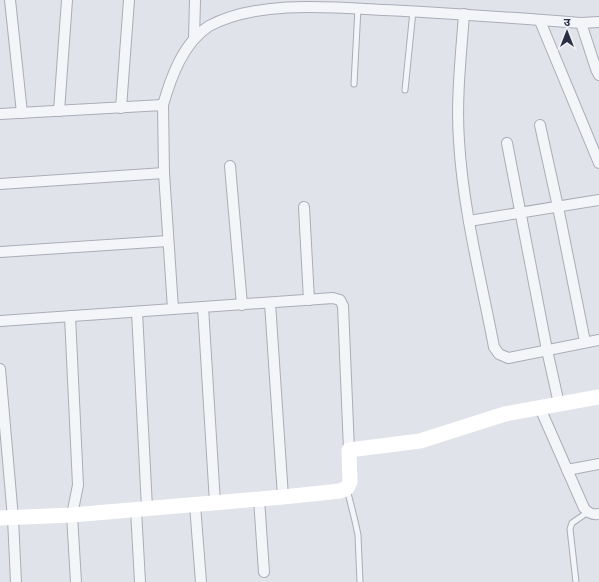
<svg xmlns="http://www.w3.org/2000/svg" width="599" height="582" font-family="Raleway,'Noto Sans Devanagari',sans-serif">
<rect width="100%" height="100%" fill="#e1e3ea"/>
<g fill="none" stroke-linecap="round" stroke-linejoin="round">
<g stroke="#aaadb8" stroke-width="7">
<g id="lane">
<polyline points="354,84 358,8"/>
<polyline points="405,90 413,11"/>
<polyline points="347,489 355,521 358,535 360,582"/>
<polyline points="576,582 570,529 572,523 588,512"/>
</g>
</g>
<g stroke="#aaadb8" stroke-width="12">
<g id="street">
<polyline points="10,0 22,113"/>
<path d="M464,14C461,56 456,99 459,141C463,210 481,279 494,347L499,354L508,358L599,340"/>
<polyline points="540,21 599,163"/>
<polyline points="581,23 596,69 599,75"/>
<polyline points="194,39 195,0"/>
<path d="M163,105C171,77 183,43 209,26C258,0 330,7 384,10C450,13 515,18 581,23L599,22"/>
<polyline points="121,108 129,0"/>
<polyline points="59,111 67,0"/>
<polyline points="0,114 163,105 164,173 173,309"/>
<polyline points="540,125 558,207 585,342"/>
<polyline points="507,143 547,350 559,404"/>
<polyline points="230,166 242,305"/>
<polyline points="0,184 164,173"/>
<polyline points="304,207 309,300"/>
<polyline points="469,221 599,200"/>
<polyline points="0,252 168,241"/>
<polyline points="270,303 283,497"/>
<polyline points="203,307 215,503"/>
<polyline points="137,312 147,508"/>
<polyline points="70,316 78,485 72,515 76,582"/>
<polyline points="0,321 333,298 340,300 343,306 349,450"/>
<polyline points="0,369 13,518 16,582"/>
<path d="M540,408L584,508C588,513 592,515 599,514"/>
<polyline points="567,470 599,464"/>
<polyline points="259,499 264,572"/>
<polyline points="195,505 201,582"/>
<polyline points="136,510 140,582"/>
</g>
</g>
<use href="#lane" stroke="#f4f5f8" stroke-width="5"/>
<use href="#street" stroke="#f4f5f8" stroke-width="10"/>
<polyline stroke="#fff" stroke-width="15" points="0,518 72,515 283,497 340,491 347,488 350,482 349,450 420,441 505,414 599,397"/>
</g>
<g transform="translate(567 32)" stroke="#f0f2f7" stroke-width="3" paint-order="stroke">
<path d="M0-3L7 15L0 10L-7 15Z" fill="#282e43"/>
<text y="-6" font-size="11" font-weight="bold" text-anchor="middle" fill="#282e43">उ</text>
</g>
</svg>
